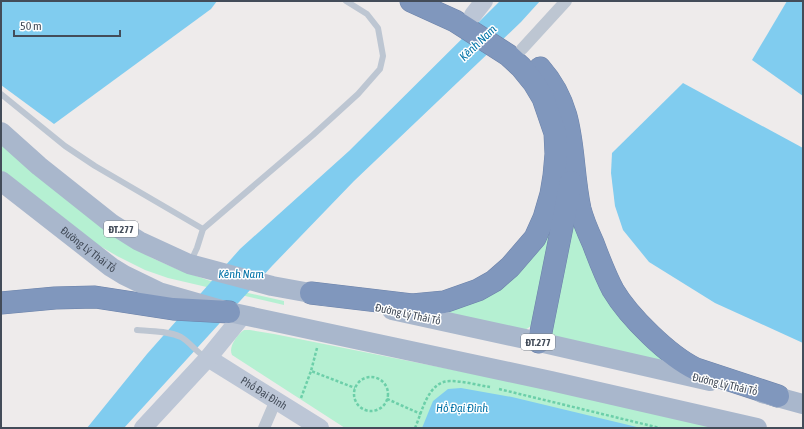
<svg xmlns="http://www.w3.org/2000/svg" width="804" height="429" font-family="'Asap Condensed',sans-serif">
<rect width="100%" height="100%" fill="#eeebeb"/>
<g fill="#b5f0d2">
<polygon points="1,144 126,244 152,258 179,270 239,291 284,301 284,305 168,278 145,270 117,256 69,228 1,170"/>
<polygon points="554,217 534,324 525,330 436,312 455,308"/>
<polygon points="574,218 675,365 550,337"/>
<path d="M244,330H250L274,334L489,377L725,428H345L232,355C228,347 237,335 244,330Z"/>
</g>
<g fill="#80ccef">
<polygon points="1,1 217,1 211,9 54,124 1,85"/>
<polygon points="500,1 540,1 521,22 354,181 272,266 124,428 87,428 147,354 240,249 349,151"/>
<polygon points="787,1 803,1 803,96 752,60"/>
<polygon points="683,83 803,148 803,343 715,303 649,262 623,230 615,206 611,173 612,153"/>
<polygon points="461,388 512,397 641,428 422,428 433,401 448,389"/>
</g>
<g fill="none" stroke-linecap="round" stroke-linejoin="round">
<g stroke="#6b82a9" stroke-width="23">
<g id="highway">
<path d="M540,68C578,111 569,157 580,209C583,221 588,232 593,243C599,259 605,275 613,290C629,317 669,356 696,369L778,396"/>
<polyline points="311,293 412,305 444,302 478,290 494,281 510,267 535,238 544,218 551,194 554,176 556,154 555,133 543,98 534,83 521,67 508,55 455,21 411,1"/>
<polyline points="1,303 55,298 95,297 173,309 229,312"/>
<polyline points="539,342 571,182"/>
</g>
</g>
<g stroke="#6ccfa9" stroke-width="2.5" stroke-dasharray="3 2" stroke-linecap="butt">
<polyline points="317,348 311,371 355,388"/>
<circle cx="371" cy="394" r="17"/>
<polyline points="499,389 660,428"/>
<polyline points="301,398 311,371"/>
<polyline points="387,399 421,414"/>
<path d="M415,428C422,412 428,381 450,381C463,381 477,385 490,387"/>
</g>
<g stroke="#bdc6d2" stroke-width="6">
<polyline points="1,94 65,146 95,166 203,229"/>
<polyline points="191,261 197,248 203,229 313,135 358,94 380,69 383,56 378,28 367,14 346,1"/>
<path d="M137,330C151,331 168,331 181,337C190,342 196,352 205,357"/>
</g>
<g stroke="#bdc6d2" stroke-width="12">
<polyline points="522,49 566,1"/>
<polyline points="264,428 276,400"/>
</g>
<g stroke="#bcc6d6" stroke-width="18">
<polyline points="473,15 484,1"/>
<path id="s1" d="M208,358L320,428"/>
<polyline points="143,428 208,358 243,315"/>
</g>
<g stroke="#a9b7cc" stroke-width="20">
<polyline points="1,132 39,166 112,224 139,241 189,264 272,286 327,296"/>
<path id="s2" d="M1,181L111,267L124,275L159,292L229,312L551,381L757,428"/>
<polyline points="392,310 539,342 710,381"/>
<polyline points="762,393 803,404"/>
</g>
<use href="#highway" stroke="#8097bd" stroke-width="22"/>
</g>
<g text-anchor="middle" stroke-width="3" stroke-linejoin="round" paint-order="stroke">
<g fill="#fff" stroke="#7b828b" stroke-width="1">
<rect x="104" y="221" width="34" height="16" rx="3"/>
<rect x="521" y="334" width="34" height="16" rx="3"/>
</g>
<g font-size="10" font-weight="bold" fill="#434c59">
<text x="121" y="233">ĐT.277</text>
<text x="538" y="346">ĐT.277</text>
</g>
<g font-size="11" fill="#434c59" stroke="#fff">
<text dy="4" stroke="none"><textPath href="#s2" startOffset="111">Đường Lý Thái Tổ</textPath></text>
<text transform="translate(408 314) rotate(12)" y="4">Đường Lý Thái Tổ</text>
<text transform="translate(725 384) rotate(13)" y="4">Đường Lý Thái Tổ</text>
<text dy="4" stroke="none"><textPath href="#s1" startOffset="66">Phố Đại Đình</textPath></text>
</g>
<g font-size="12" font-style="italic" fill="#0675a9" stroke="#fff">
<text transform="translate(478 43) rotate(-44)" y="4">Kênh Nam</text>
<text x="241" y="278">Kênh Nam</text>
<text x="462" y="412">Hồ Đại Đình</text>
</g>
</g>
<rect width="804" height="429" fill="none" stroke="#434c59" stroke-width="4"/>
<path d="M14 30v6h106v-6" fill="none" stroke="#434c59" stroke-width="2"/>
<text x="20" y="30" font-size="12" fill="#434c59" stroke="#ffffff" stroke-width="3" paint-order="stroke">50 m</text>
</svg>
